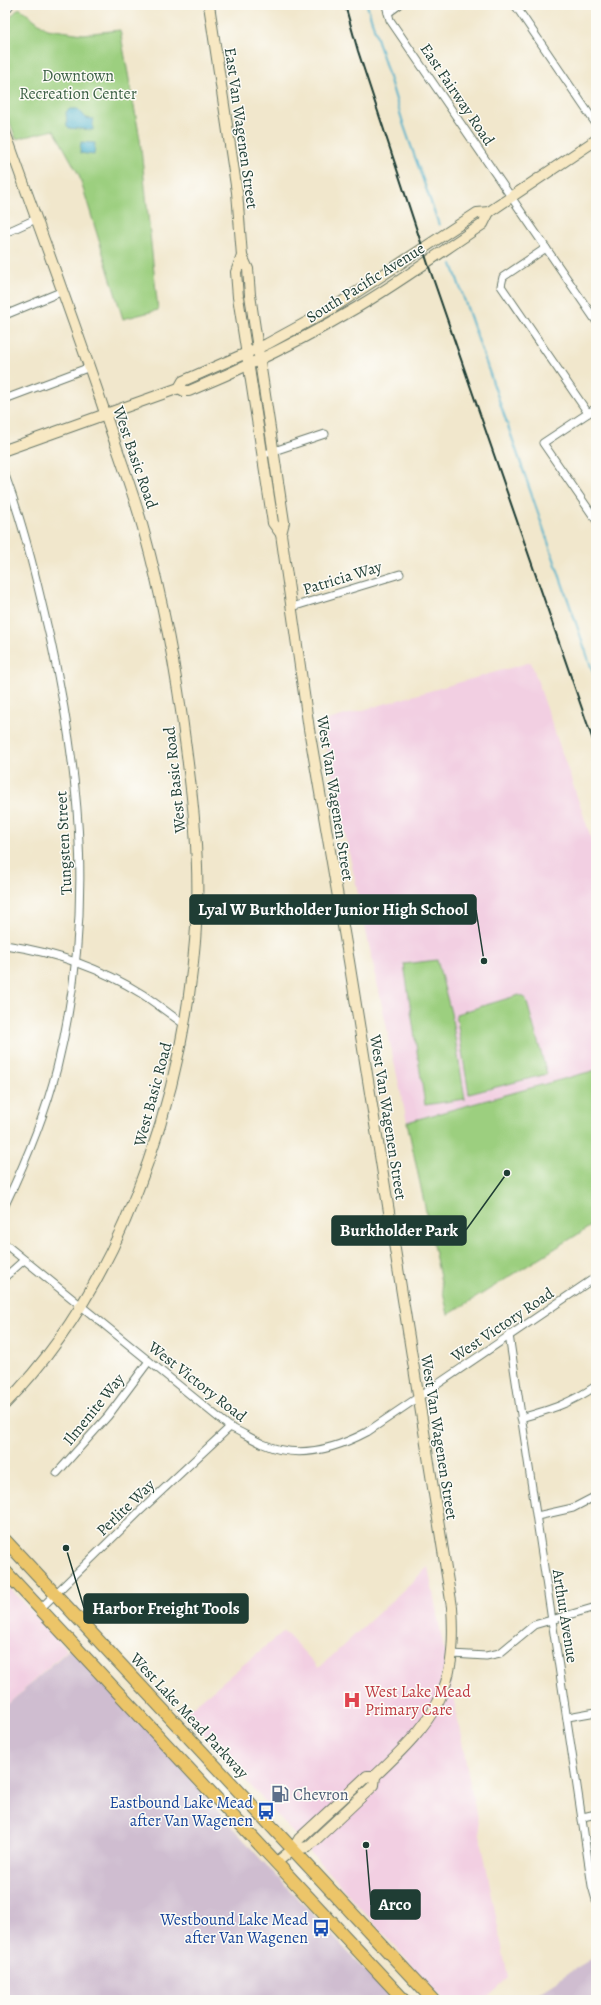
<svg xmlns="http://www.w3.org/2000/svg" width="601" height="2005" font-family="Alegreya,serif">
<rect width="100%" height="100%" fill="#fdfcf7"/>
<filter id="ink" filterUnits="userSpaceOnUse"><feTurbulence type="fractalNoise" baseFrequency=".025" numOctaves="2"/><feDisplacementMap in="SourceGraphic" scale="8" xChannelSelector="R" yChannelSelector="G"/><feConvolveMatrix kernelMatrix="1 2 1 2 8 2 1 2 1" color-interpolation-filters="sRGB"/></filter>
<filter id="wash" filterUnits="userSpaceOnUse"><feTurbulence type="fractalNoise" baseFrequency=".012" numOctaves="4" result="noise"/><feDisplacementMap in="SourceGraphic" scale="16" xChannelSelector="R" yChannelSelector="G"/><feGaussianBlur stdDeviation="0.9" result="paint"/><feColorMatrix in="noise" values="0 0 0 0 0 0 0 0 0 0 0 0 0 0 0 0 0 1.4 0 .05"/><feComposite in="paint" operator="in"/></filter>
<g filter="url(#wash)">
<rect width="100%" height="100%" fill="#f1e7cc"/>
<g fill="#f2cfe2">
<polygon points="531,662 596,852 596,1070 407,1122 321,722"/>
<polygon points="428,1567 508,1978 484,2000 443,2000 185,1713 284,1631 319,1668"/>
<polygon points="5,1583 67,1650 5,1707"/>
</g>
<g fill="#cfbdd0">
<polygon points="74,1645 257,1855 393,2000 5,2000 5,1707"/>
<polygon points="596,1956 596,2000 526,2000 578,1967"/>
</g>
<g fill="#9ccf7f" stroke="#5e865a">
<polygon points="19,8 47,29 83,34 120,30 140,139 158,310 123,319 79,175 54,130 16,139 5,109 5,23"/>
<polygon points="437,960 451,1013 465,1099 425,1105 404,964"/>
<polygon points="519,995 526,999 547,1074 469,1094 456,1014"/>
<polygon points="596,1070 596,1223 448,1315 407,1122"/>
</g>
<g fill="#4cb0cb" stroke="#367680">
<polygon points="70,109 78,109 86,118 93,119 93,130 69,128 67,126 66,112"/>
<polygon points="81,142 95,143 94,155 80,153"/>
</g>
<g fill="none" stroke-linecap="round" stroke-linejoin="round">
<g stroke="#4cb0cb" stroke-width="2">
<polyline points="367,5 404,126 439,225"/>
<polyline points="452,264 596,681"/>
</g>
</g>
</g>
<g filter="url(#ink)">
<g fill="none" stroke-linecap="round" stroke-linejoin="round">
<g stroke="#687869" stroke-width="9">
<g id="street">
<polyline points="386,5 390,20 596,321"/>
<polyline points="515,5 596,124"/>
<polyline points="5,12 10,5"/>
<polyline points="388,13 399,5"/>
<polyline points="5,233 36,219"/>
<polyline points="546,248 503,277 501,286 588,413"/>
<polyline points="5,315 63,291"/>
<polyline points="5,399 90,367"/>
<polyline points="596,408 543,443 596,520"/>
<polyline points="262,455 325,434"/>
<path d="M5,475C25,529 38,586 51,642C83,787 93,923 57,1068C45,1116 26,1161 5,1205"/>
<polyline points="292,607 400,574"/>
<path d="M5,945C53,952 101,968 142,994C157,1004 171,1015 185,1025"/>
<path d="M5,1244L230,1427C241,1432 252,1439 263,1444C298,1460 335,1449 367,1432L596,1277"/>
<polyline points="5,1277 24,1260"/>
<polyline points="509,1335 592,1886 596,1900"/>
<path d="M521,1418C552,1409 569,1404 596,1386"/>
<polyline points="57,1473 108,1416 149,1361"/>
<polyline points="537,1516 573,1508 596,1496"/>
<polyline points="40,1609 139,1512 230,1427"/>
<polyline points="452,1654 486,1656 500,1653 534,1625 596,1607"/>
<polyline points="568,1717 596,1712"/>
<polyline points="583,1817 596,1814"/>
</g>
</g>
<g stroke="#687869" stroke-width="12">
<g id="secondary">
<path d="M209,5L237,192L242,256L248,269L250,295L284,522L281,534L309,729L349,961L452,1607C458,1692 434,1720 375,1776H367L299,1839L293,1849L276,1863"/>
<path d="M5,132C39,227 75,323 107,419C119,455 133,492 143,528C163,600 177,674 186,748C193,801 199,856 197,910C193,996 177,1080 148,1162C117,1251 72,1336 5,1404"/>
<polyline points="242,256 236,272 238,297 273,523 281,534"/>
<path d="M179,388L184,391H189C247,367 302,340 356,308C400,282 441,252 483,224L489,212"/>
<polyline points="5,450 179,388 183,381 267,344 331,309 477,213 489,212 596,140"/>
<polyline points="293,1849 308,1847 374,1785 375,1776"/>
</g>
</g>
<g stroke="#687869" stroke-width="14">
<g id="primary">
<polyline points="5,1540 433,2000"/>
<polyline points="5,1571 404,2000"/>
</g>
</g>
<use href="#street" stroke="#fff" stroke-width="7"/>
<use href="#secondary" stroke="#f7e8c3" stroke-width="10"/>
<use href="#primary" stroke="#ecc569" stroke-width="12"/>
<polyline stroke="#1f3d34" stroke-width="2" points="345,5 358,51 429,267 596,749"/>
</g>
</g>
<defs>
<g id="hospital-bare" transform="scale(1.38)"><path d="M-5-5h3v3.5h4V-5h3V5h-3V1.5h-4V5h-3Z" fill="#e0444e" stroke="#fdfcf7" stroke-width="2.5" paint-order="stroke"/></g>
<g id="fuel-bare" transform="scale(1.38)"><path d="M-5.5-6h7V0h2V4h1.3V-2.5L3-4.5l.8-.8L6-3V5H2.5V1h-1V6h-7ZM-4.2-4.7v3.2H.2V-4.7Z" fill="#5c6f8a" stroke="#fdfcf7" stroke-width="2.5" paint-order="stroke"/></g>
<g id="bus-bare" transform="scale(1.38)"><path d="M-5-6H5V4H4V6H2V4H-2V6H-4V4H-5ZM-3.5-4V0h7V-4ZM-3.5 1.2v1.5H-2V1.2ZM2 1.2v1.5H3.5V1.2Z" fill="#1a4fb4" stroke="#fdfcf7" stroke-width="2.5" paint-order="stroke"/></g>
</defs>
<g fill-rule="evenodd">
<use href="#hospital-bare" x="352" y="1700"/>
<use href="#fuel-bare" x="280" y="1794"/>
<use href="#bus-bare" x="266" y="1811"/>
<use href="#bus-bare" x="321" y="1928"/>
</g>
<g text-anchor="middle" stroke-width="3" stroke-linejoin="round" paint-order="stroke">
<g font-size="16" fill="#3e6247" stroke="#fdfcf7">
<text x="78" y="81">Downtown<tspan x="78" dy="18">Recreation Center</tspan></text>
</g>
<g font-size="16" fill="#1f3d34" stroke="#fdfcf7">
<text transform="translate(458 94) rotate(56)" y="6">East Fairway Road</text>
<text transform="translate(242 128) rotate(82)" y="6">East Van Wagenen Street</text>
<text transform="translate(365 282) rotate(-32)" y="6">South Pacific Avenue</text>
<text transform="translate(136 457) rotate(71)" y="6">West Basic Road</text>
<text transform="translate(342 577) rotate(-17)" y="6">Patricia Way</text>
<text transform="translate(174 780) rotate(-96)" y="6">West Basic Road</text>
<text transform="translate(336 798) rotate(81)" y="6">West Van Wagenen Street</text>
<text transform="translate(63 843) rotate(-93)" y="6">Tungsten Street</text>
<text transform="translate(152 1094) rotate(-75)" y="6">West Basic Road</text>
<text transform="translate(389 1117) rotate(81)" y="6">West Van Wagenen Street</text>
<text transform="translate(502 1324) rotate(-34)" y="6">West Victory Road</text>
<text transform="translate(198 1381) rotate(38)" y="6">West Victory Road</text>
<text transform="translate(93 1409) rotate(-51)" y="6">Ilmenite Way</text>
<text transform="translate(440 1437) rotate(81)" y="6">West Van Wagenen Street</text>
<text transform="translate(125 1507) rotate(-44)" y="6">Perlite Way</text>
<text transform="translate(566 1616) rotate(81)" y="6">Arthur Avenue</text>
<text transform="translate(190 1715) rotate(47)" y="6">West Lake Mead Parkway</text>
</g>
<g font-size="16" fill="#be3a42" stroke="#fdfcf7" text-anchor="start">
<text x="365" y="1697">West Lake Mead<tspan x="365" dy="18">Primary Care</tspan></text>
</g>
<g font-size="16" fill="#4e5e75" stroke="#fdfcf7" text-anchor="start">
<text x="293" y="1800">Chevron</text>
</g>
<g font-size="16" fill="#164399" stroke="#fdfcf7" text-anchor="end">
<text x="253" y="1808">Eastbound Lake Mead<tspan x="253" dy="18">after Van Wagenen</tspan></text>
<text x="308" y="1925">Westbound Lake Mead<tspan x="308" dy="18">after Van Wagenen</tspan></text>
</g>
</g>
<path fill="none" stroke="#1f3d34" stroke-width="1.5" d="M484 961L476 910M507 1173L466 1230M66 1548L84 1608M366 1845L371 1905"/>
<g fill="#1f3d34" stroke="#fdfcf7" stroke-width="1.5">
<circle cx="484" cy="961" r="4"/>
<circle cx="507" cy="1173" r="4"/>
<circle cx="66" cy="1548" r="4"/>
<circle cx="366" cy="1845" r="4"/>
</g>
<g fill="#1f3d34" stroke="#1f3d34" stroke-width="1.5">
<rect x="190" y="895" width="286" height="29" rx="4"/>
<rect x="332" y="1216" width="134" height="29" rx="4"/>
<rect x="84" y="1594" width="164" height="29" rx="4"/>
<rect x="371" y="1890" width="49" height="29" rx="4"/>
</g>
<g font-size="17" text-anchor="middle" font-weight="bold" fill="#fff">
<text x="333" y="915">Lyal W Burkholder Junior High School</text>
<text x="399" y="1236">Burkholder Park</text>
<text x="166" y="1614">Harbor Freight Tools</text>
<text x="395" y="1910">Arco</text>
</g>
<rect width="601" height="2005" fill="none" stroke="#fdfcf7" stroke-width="20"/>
</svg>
